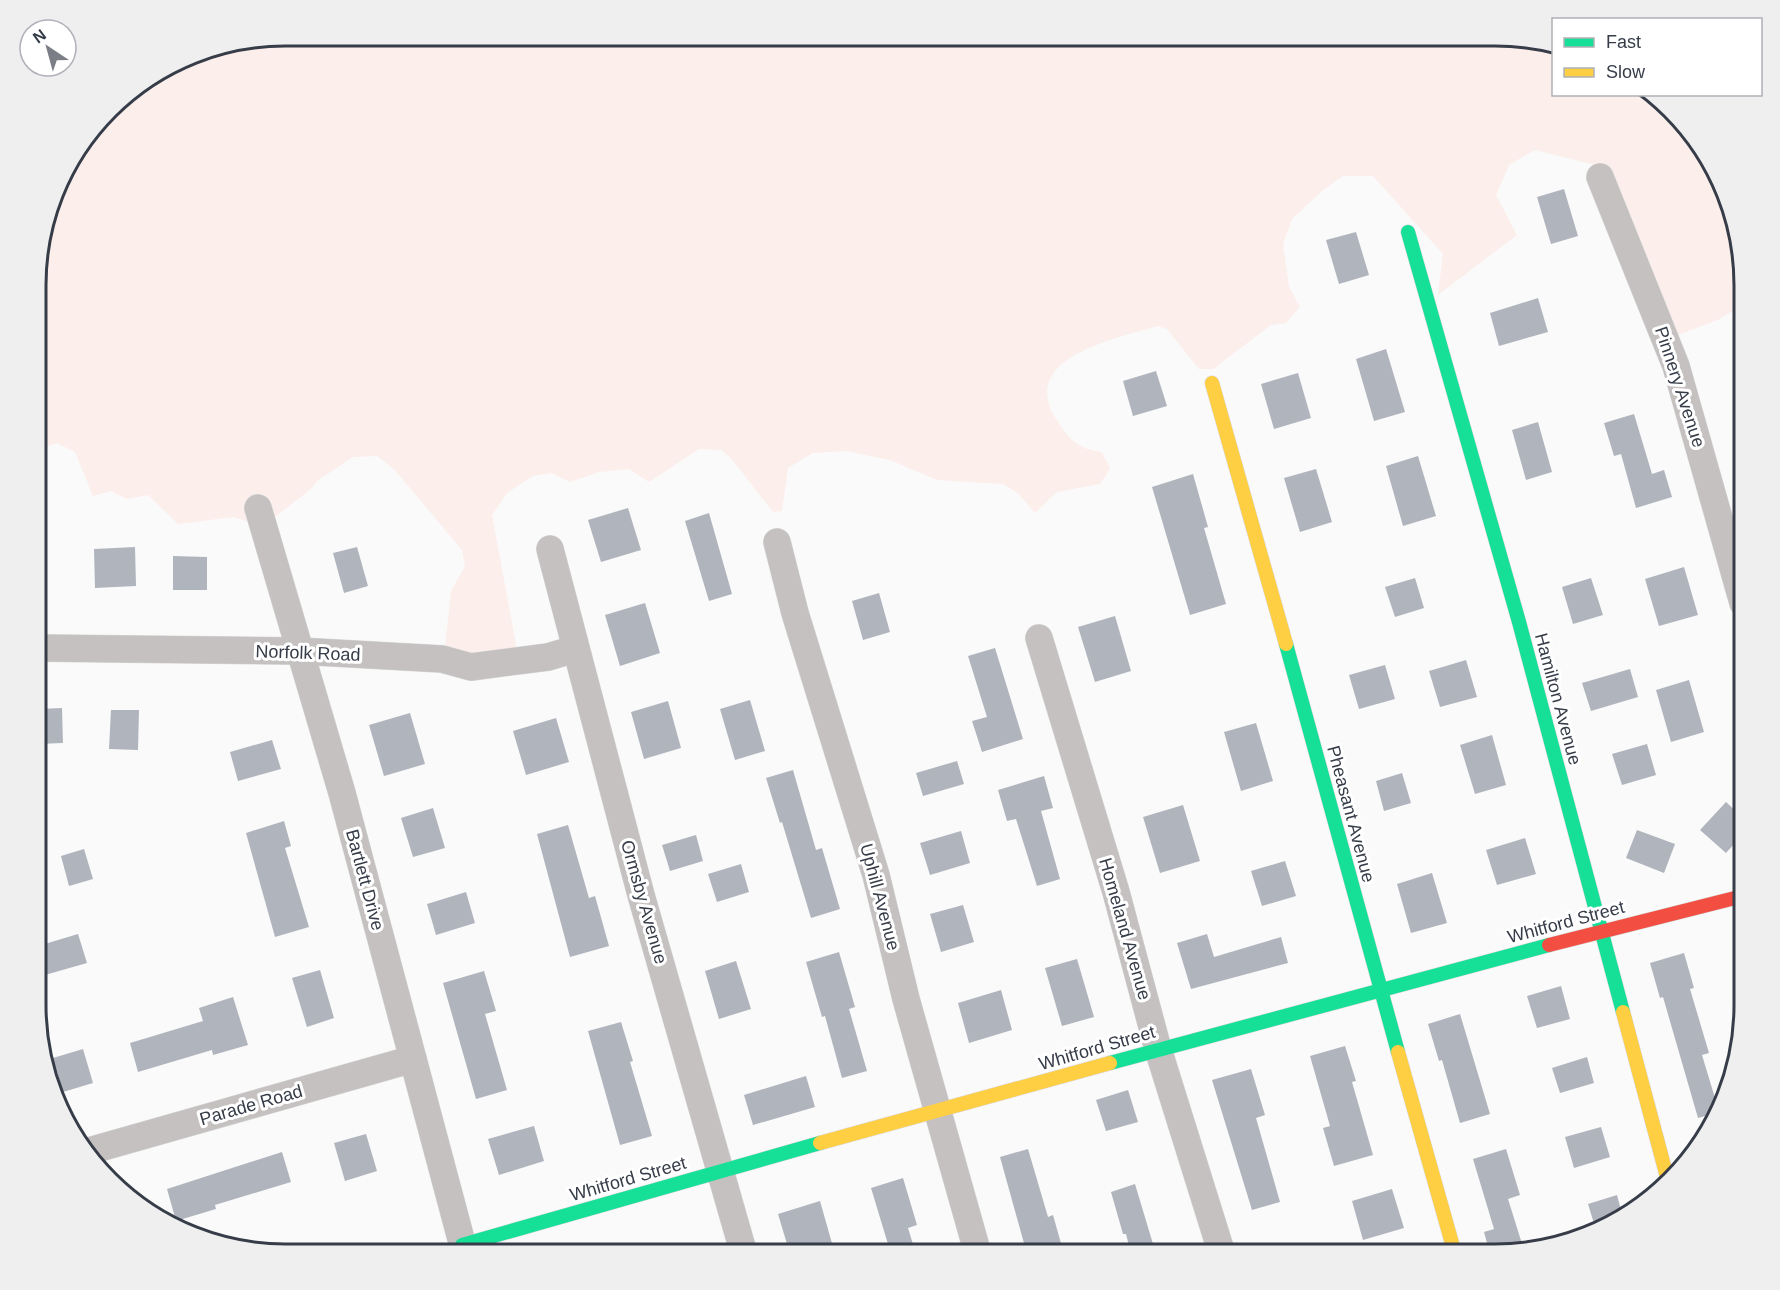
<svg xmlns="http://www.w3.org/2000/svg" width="1780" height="1290" font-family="Helvetica,sans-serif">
<rect width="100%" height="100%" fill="#fafafa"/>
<path fill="#fceeeb" d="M286,36L1510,37L1553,47L1554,94L1652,95L1718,175L1743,270V304L1720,319L1670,338L1603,167L1535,150L1509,165L1496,195L1517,235L1438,295L1443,254L1373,176H1343L1322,191L1292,219L1283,244L1289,287L1300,307L1286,323L1271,325L1213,369H1199L1167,329L1158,326C1118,338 1017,357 1056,419C1069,439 1077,449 1102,452L1110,469L1100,484L1057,492L1035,513L1018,493L1003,484L937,480L890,460L846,451L813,453L788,468L782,511L773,512L730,457L721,450L699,449L649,482L629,469L599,472L570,482L551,473L533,476L507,493L492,515L517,650L444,656L451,591L465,566L462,550L394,469L377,456L353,457L317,481L311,489L275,517L272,530L234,517L178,524L148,495L127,499L111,491L93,496L75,452L57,443L38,449V254L62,175L121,98L191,55Z"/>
<g fill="#b0b4bd">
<polygon points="1564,189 1578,236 1551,244 1537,197"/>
<polygon points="1356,232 1369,275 1339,284 1326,240"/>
<polygon points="1538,298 1548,332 1499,346 1490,313"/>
<polygon points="1386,349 1405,412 1374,421 1356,359"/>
<polygon points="1156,371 1167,406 1133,416 1123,381"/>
<polygon points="1298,373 1311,418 1274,429 1261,384"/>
<polygon points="1634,414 1652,474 1664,470 1672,497 1636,508 1621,454 1614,456 1604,423"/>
<polygon points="1538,422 1552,472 1526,480 1512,430"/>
<polygon points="1418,456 1436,516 1403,526 1386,466"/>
<polygon points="1316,469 1332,522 1300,532 1284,478"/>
<polygon points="1193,474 1208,527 1204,528 1226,604 1190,615 1152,487"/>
<polygon points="628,508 641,550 601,562 588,520"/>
<polygon points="709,513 732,594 709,601 685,521"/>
<polygon points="135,547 136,586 95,588 94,549"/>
<polygon points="357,547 368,586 344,593 333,553"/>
<polygon points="173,556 207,557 207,590 173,590"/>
<polygon points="1684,567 1698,615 1659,626 1645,579"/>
<polygon points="1415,578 1424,608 1395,617 1385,587"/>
<polygon points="1591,578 1603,615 1573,624 1562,587"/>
<polygon points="879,593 890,632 863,640 852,601"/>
<polygon points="645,603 660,653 620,666 605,615"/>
<polygon points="1115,616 1131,671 1095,682 1078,627"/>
<polygon points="995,648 1023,739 982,752 972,721 987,717 968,656"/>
<polygon points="1466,660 1477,697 1440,707 1429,671"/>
<polygon points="1385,665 1395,699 1359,709 1349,675"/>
<polygon points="1630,669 1638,697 1591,711 1582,683"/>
<polygon points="1689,680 1704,732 1671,742 1656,690"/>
<polygon points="750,700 765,751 735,760 720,709"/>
<polygon points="668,701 681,748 644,759 631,712"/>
<polygon points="62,708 63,743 38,744 38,709"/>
<polygon points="111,710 139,710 138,750 109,749"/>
<polygon points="410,713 425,764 384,776 369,725"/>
<polygon points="556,718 569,762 526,775 513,731"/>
<polygon points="1256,723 1273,781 1241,791 1224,732"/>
<polygon points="1492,735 1506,785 1475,794 1460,745"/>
<polygon points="272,740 281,769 238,781 230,752"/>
<polygon points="1647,744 1656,775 1622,785 1612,754"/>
<polygon points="957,761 964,784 923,796 916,773"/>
<polygon points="793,770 816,850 822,848 840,909 811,918 782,822 780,823 766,778"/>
<polygon points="1402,773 1411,803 1384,811 1376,781"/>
<polygon points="1044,776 1053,808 1041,811 1060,879 1037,886 1016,819 1007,821 998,790"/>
<polygon points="1726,802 1743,818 1743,834 1726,853 1700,830"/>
<polygon points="1183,805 1200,861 1160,873 1143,817"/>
<polygon points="433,808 445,848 413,857 401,818"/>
<polygon points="284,821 291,846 285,848 309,927 275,937 246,833"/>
<polygon points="568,825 589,898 595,896 609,946 570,957 537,834"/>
<polygon points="1637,830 1675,844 1664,873 1626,858"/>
<polygon points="961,831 970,863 930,875 920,843"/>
<polygon points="696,835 703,861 670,871 662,845"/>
<polygon points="1525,838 1536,874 1497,885 1486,850"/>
<polygon points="84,849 93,879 69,886 61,856"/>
<polygon points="1285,861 1296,896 1262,906 1251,871"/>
<polygon points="741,864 749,892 717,902 708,874"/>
<polygon points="1432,873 1447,923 1411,933 1397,884"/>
<polygon points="466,892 475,923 436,935 427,904"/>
<polygon points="963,905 974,942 941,952 930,914"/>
<polygon points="78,934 87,963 38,977 38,946"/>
<polygon points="1207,934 1214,957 1281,937 1288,963 1191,989 1177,943"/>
<polygon points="839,952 855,1007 849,1009 867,1071 842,1078 825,1016 822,1017 806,962"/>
<polygon points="1684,953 1694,988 1690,989 1709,1053 1702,1055 1718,1108 1716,1113 1698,1118 1663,997 1660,998 1650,963"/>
<polygon points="1077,959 1094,1017 1062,1026 1045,968"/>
<polygon points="736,961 751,1009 719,1019 705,971"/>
<polygon points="320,970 334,1018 307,1027 292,978"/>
<polygon points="484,971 496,1011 485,1014 507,1090 476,1099 443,983"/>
<polygon points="1561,986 1570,1019 1537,1028 1527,996"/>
<polygon points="1001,990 1012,1030 969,1043 958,1003"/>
<polygon points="233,997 248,1045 213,1055 212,1050 138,1072 130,1043 203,1021 199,1008"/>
<polygon points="1460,1014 1490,1114 1460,1123 1442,1060 1439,1061 1428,1024"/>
<polygon points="621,1022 633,1061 630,1062 652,1136 620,1145 588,1031"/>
<polygon points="1345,1046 1356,1081 1352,1082 1373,1155 1334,1166 1323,1128 1330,1126 1310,1056"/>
<polygon points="83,1049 93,1083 63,1092 53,1058"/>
<polygon points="1587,1057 1594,1083 1560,1093 1552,1068"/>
<polygon points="1251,1069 1265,1115 1256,1118 1280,1202 1252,1210 1212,1080"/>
<polygon points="806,1076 815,1107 753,1125 744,1095"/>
<polygon points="1128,1090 1138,1122 1106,1131 1096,1100"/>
<polygon points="534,1126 544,1161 499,1175 488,1139"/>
<polygon points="1601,1127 1610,1157 1574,1168 1565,1137"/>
<polygon points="366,1134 377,1171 345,1181 334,1143"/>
<polygon points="1028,1149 1048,1217 1053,1215 1064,1254 1027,1254 1000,1157"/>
<polygon points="1506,1149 1520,1195 1508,1199 1523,1247 1490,1254 1484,1232 1494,1229 1473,1159"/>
<polygon points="282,1152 291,1182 215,1205 216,1209 176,1221 167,1189"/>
<polygon points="903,1178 917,1225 908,1228 916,1254 891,1254 871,1188"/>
<polygon points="1135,1184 1156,1254 1131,1254 1126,1234 1123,1234 1111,1192"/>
<polygon points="1392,1189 1404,1228 1363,1240 1352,1201"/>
<polygon points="1617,1195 1622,1214 1605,1228 1596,1230 1588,1204"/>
<polygon points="820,1201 835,1254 790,1254 778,1214"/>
</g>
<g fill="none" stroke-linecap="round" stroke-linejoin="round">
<g stroke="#d7d8da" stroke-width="28">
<g id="street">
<polyline points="1600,177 1676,366 1743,603"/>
<polyline points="258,508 342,793 465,1254"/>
<polyline points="777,542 795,613 876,875 906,999 978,1254"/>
<polyline points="550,549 641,895 744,1254"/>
<polyline points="1039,638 1116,892 1158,1049 1222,1254"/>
<polyline points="38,648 299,651 442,659 471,667 548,657 575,649"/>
<polyline points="89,1151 413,1059"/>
</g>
</g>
<g stroke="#d7d8da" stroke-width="15">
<g id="fast">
<polyline points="1408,232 1519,622 1623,1012"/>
<polyline points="1286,644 1398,1052"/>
<polyline points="1110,1063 1549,945"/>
<polyline points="462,1245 820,1143"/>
</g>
</g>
<g stroke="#d7d8da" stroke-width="15">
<g id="slow">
<polyline points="1212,383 1286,644"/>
<polyline points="1623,1012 1667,1177"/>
<polyline points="1398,1052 1455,1254"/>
<polyline points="820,1143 1110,1063"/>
</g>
</g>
<g stroke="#d7d8da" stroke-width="15">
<polyline id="jam" points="1549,945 1743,896"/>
</g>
<use href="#street" stroke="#c5c1c0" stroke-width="27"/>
<use href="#fast" stroke="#16e098" stroke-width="14"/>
<use href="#slow" stroke="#ffcf43" stroke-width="14"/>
<use href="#jam" stroke="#f24e42" stroke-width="14"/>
</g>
<g text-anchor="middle" stroke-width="6" stroke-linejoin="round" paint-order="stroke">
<g font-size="18" fill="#363c48" stroke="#fff">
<text transform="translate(1680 387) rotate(72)" y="6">Pinnery Avenue</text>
<text transform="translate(308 653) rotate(2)" y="6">Norfolk Road</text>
<text transform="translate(1558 699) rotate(75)" y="6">Hamilton Avenue</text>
<text transform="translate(1351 814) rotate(75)" y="6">Pheasant Avenue</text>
<text transform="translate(365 880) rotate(75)" y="6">Bartlett Drive</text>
<text transform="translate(880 897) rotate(75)" y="6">Uphill Avenue</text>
<text transform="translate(644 902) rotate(74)" y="6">Ormsby Avenue</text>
<text transform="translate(1566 922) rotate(-15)" y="6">Whitford Street</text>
<text transform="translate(1125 929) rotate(74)" y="6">Homeland Avenue</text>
<text transform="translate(1097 1048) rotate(-16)" y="6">Whitford Street</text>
<text transform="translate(251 1105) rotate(-16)" y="6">Parade Road</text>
<text transform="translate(628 1179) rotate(-16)" y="6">Whitford Street</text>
</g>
</g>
<path d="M0 0H1780V1290H0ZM285 46H1495A239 239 0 0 1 1734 285V1005A239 239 0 0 1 1495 1244H285A239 239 0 0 1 46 1005V285A239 239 0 0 1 285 46Z" fill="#efeff0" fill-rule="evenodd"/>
<path fill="none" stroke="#363c48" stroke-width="3" d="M285 46H1495A239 239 0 0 1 1734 285V1005A239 239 0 0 1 1495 1244H285A239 239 0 0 1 46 1005V285A239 239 0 0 1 285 46Z"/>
<rect x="1552" y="18" width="210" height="78" fill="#ffffff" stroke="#afb1b6" stroke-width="1.5"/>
<rect x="1564" y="38" width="30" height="9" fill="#16e098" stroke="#afb1b6" stroke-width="1.5"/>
<text x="1606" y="48" font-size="18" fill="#363c48">Fast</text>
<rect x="1564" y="68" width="30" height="9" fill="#ffcf43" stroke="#afb1b6" stroke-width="1.5"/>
<text x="1606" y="78" font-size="18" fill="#363c48">Slow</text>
<g transform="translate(48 48) rotate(324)"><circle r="28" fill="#ffffff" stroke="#afb1b6" stroke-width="1.5"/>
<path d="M0-4.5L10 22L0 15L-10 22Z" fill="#7b7e86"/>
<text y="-9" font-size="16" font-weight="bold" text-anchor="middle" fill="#363c48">N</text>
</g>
</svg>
